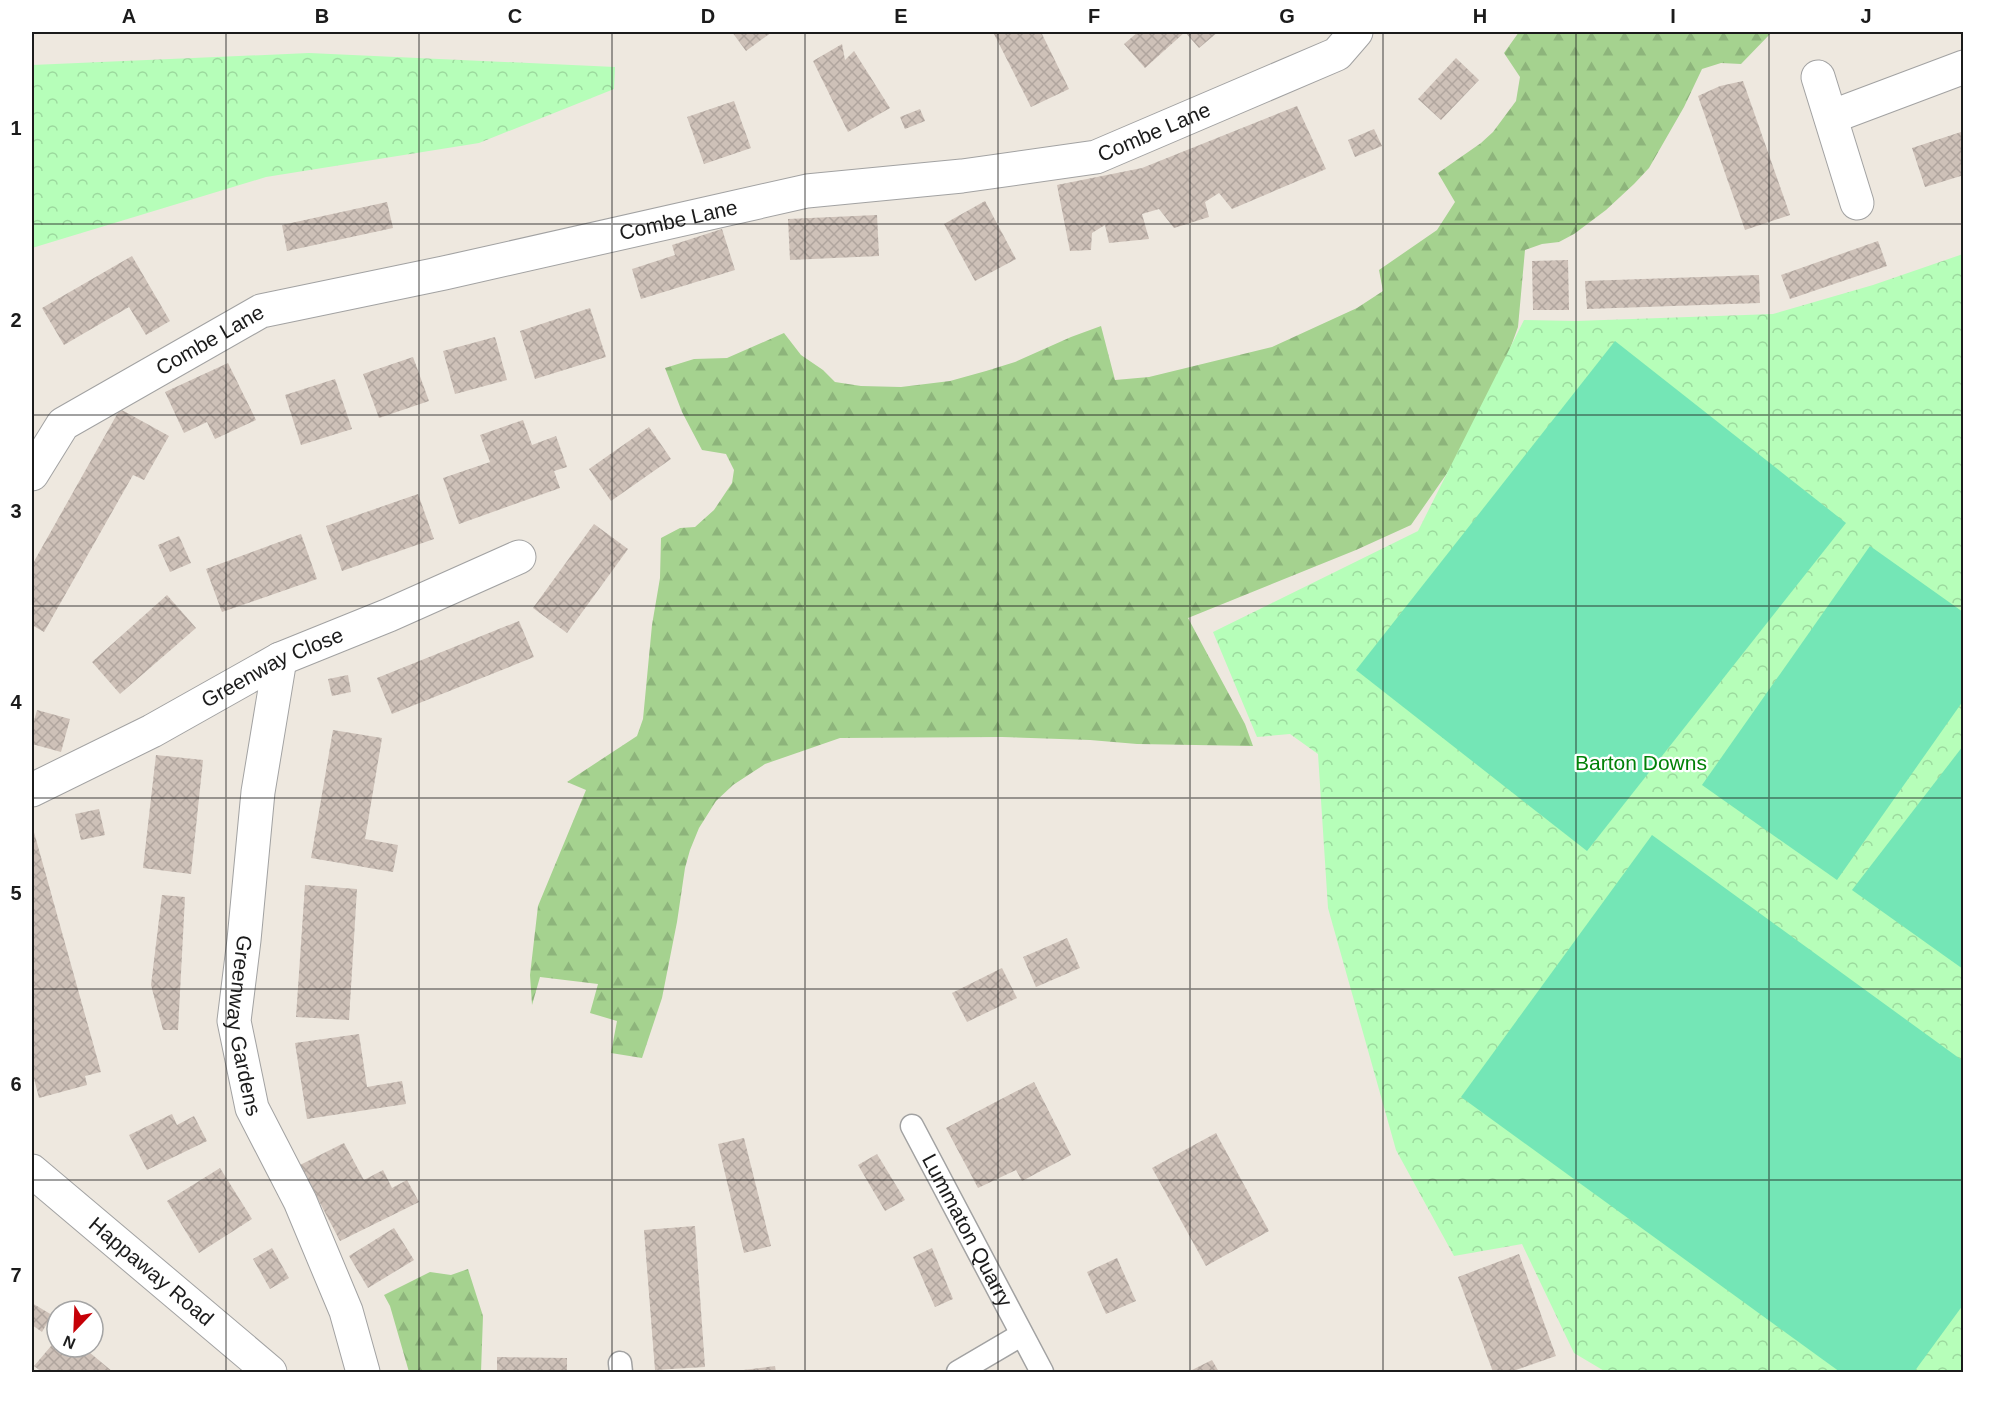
<svg xmlns="http://www.w3.org/2000/svg" width="1995" height="1404" font-family="Arial,sans-serif">
<defs>
<pattern id="forest-firs" width="22" height="20" patternUnits="userSpaceOnUse" patternTransform="scale(1.5)"><rect width="22" height="20" fill="#a5d28f"/><path d="M5 1l3.5 6h-7zM16 11l3.5 6h-7z" fill="#8db47b"/></pattern>
<pattern id="park-crowns" width="20" height="18" patternUnits="userSpaceOnUse" patternTransform="scale(1.5)"><rect width="20" height="18" fill="#b6feb9"/><path d="M2 6a3 3 0 1 1 6 0M12 15a3 3 0 1 1 6 0" fill="none" stroke="#9cd99e"/></pattern>
<pattern id="building-cross-hatch" width="8" height="8" patternUnits="userSpaceOnUse" patternTransform="scale(1.5)"><rect width="8" height="8" fill="#cec1b8"/><path d="M0 0l8 8M0 8l8-8" fill="none" stroke="#b0a59e"/></pattern>
</defs>
<rect width="100%" height="100%" fill="#eee8df"/>
<g fill="url(#forest-firs)">
<polygon points="1519,32 1772,32 1741,64 1721,63 1702,69 1684,107 1649,168 1634,184 1606,210 1574,234 1559,242 1542,244 1525,250 1518,327 1499,379 1457,459 1411,525 1356,550 1188,618 1245,724 1253,746 1137,744 1090,740 1002,737 840,738 765,764 733,785 716,801 699,828 690,850 685,868 677,922 662,998 642,1058 611,1053 617,1021 590,1013 598,984 540,977 532,1005 530,975 538,906 586,790 567,782 637,736 643,719 652,625 660,578 661,538 680,528 695,527 714,510 732,483 734,470 726,454 702,450 682,412 665,368 694,359 727,358 784,333 801,355 823,370 835,382 861,386 901,387 950,381 986,371 1015,362 1071,337 1101,326 1115,380 1149,377 1272,347 1357,308 1383,291 1379,270 1437,230 1455,202 1438,173 1481,143 1493,132 1516,101 1520,77 1504,53"/>
<polygon points="468,1269 483,1316 481,1372 409,1372 390,1306 384,1295 430,1272 451,1275"/>
</g>
<g fill="url(#park-crowns)">
<polygon points="309,53 615,67 614,89 479,143 266,177 32,248 32,65"/>
<polygon points="1963,254 1963,1372 1606,1372 1574,1353 1522,1244 1454,1256 1396,1150 1328,908 1318,754 1290,734 1257,737 1213,632 1418,531 1524,320 1576,321 1773,314 1873,285"/>
</g>
<g fill="#74e6b6">
<polygon points="1615,341 1846,523 1587,851 1356,670"/>
<polygon points="1870,546 1963,612 1963,701 1837,880 1702,785"/>
<polygon points="1963,746 1963,969 1852,890"/>
<polygon points="1652,835 1963,1061 1963,1305 1914,1372 1840,1372 1461,1097"/>
</g>
<g fill="url(#building-cross-hatch)">
<polygon points="732,32 772,32 746,51"/>
<polygon points="993,32 1041,32 1069,89 1031,107"/>
<polygon points="1138,32 1218,32 1199,48 1185,32 1145,68 1124,44"/>
<polygon points="842,44 845,60 854,51 890,108 848,132 813,61"/>
<polygon points="1456,58 1479,80 1441,120 1418,99"/>
<polygon points="1743,81 1790,215 1745,230 1698,96 1720,86"/>
<polygon points="734,101 751,148 704,164 687,117"/>
<polygon points="1297,106 1326,169 1232,209 1219,193 1205,202 1209,217 1174,228 1159,209 1142,214 1149,239 1109,243 1105,225 1092,233 1091,250 1070,251 1057,185 1142,168"/>
<polygon points="920,109 925,121 905,129 900,117"/>
<polygon points="1374,129 1382,146 1355,157 1348,140"/>
<polygon points="1964,131 1964,175 1925,187 1912,148"/>
<polygon points="985,201 1016,259 975,281 944,224"/>
<polygon points="387,202 393,228 287,251 282,225"/>
<polygon points="877,215 879,256 790,260 788,219"/>
<polygon points="722,229 735,270 641,299 632,269 675,255 672,245"/>
<polygon points="1878,241 1887,266 1790,299 1781,275"/>
<polygon points="132,256 170,321 146,335 129,307 64,345 42,308"/>
<polygon points="1568,260 1569,310 1533,310 1532,261"/>
<polygon points="1759,275 1760,303 1587,309 1585,281"/>
<polygon points="590,308 606,357 535,379 520,331"/>
<polygon points="495,337 507,380 455,394 443,351"/>
<polygon points="413,357 429,401 379,418 363,374"/>
<polygon points="228,363 256,420 215,439 207,422 184,433 165,392"/>
<polygon points="335,379 352,429 301,445 285,395"/>
<polygon points="120,409 169,436 144,480 133,475 44,632 32,625 32,565"/>
<polygon points="523,420 532,445 556,436 567,467 554,471 560,488 459,524 443,478 490,462 480,435"/>
<polygon points="649,427 671,459 611,501 589,469"/>
<polygon points="418,494 434,539 342,571 326,526"/>
<polygon points="594,524 628,549 567,633 533,608"/>
<polygon points="301,534 317,579 222,612 206,569"/>
<polygon points="179,536 191,563 170,572 158,545"/>
<polygon points="167,595 196,628 120,694 92,662"/>
<polygon points="519,621 534,657 392,714 377,678"/>
<polygon points="348,675 351,692 332,696 328,679"/>
<polygon points="37,710 70,719 61,752 32,744 32,728"/>
<polygon points="333,730 382,738 365,839 398,845 393,872 311,858"/>
<polygon points="156,755 203,760 191,874 143,868"/>
<polygon points="99,809 105,835 81,840 75,814"/>
<polygon points="32,825 101,1072 85,1076 87,1085 39,1098 32,1071"/>
<polygon points="305,885 357,889 349,1020 296,1017"/>
<polygon points="162,895 185,897 178,1030 163,1030 151,985"/>
<polygon points="1067,938 1080,968 1036,987 1023,957"/>
<polygon points="1002,968 1017,998 967,1022 952,993"/>
<polygon points="359,1034 367,1087 402,1081 406,1104 307,1119 295,1043"/>
<polygon points="1034,1082 1071,1155 1022,1181 1016,1170 978,1188 946,1128"/>
<polygon points="172,1114 177,1125 194,1116 207,1141 147,1170 129,1135"/>
<polygon points="1216,1133 1269,1231 1206,1266 1152,1168"/>
<polygon points="744,1138 771,1246 744,1253 718,1144"/>
<polygon points="344,1143 364,1180 383,1170 392,1188 407,1180 419,1202 340,1241 300,1165"/>
<polygon points="877,1154 905,1200 885,1211 858,1165"/>
<polygon points="220,1168 252,1219 199,1253 167,1201"/>
<polygon points="695,1226 705,1367 655,1370 644,1230"/>
<polygon points="394,1228 414,1260 368,1288 349,1256"/>
<polygon points="272,1248 289,1278 270,1289 253,1259"/>
<polygon points="932,1248 953,1299 935,1307 913,1257"/>
<polygon points="1519,1254 1556,1356 1510,1372 1493,1372 1458,1277"/>
<polygon points="1117,1258 1136,1301 1106,1314 1087,1272"/>
<polygon points="32,1303 52,1315 42,1332 32,1325"/>
<polygon points="57,1339 57,1347 83,1347 113,1372 42,1372 34,1366"/>
<polygon points="497,1357 567,1358 567,1372 497,1372"/>
<polygon points="1212,1360 1219,1372 1188,1372"/>
<polygon points="775,1366 776,1372 735,1372 735,1371"/>
</g>
<g fill="none" stroke-linecap="round" stroke-linejoin="round">
<g stroke="#a2a2a2" stroke-width="25">
<g id="service">
<path id="s1" d="M912,1126L1042,1372"/>
<polyline points="620,1363 621,1372"/>
<polyline points="958,1372 1021,1335"/>
</g>
</g>
<g stroke="#a2a2a2" stroke-width="35">
<g id="minor">
<polyline points="1818,77 1857,203"/>
<polyline points="1831,117 1964,67"/>
<path id="s2" d="M32,474L63,424L261,311L444,273L807,191L962,176L1096,157L1337,54L1356,32"/>
<path id="s3" d="M280,659L258,792L244,940L234,1021L252,1108L300,1201L346,1311L363,1372"/>
<path id="s4" d="M32,790L152,731L280,659L389,615L519,557"/>
<path id="s5" d="M32,1171L270,1372"/>
</g>
</g>
<use href="#service" stroke="#fff" stroke-width="22"/>
<use href="#minor" stroke="#fff" stroke-width="33"/>
</g>
<path fill="none" stroke="#1b1b1b" stroke-width="1.5" stroke-opacity="0.55" d="M226,32V1372M419,32V1372M612,32V1372M805,32V1372M998,32V1372M1190,32V1372M1383,32V1372M1576,32V1372M1769,32V1372M32,224H1964M32,415H1964M32,606H1964M32,798H1964M32,989H1964M32,1180H1964"/>
<g text-anchor="middle" stroke-width="4.5" stroke-linejoin="round" paint-order="stroke">
<g font-size="21" fill="#1b1b1b" stroke="#fff">
<text dy="7" stroke="none"><textPath href="#s2" startOffset="1200">Combe Lane</textPath></text>
<text dy="7" stroke="none"><textPath href="#s2" startOffset="714">Combe Lane</textPath></text>
<text dy="7" stroke="none"><textPath href="#s2" startOffset="228">Combe Lane</textPath></text>
<text dy="7" stroke="none"><textPath href="#s4" startOffset="270">Greenway Close</textPath></text>
<text dy="7" stroke="none"><textPath href="#s3" startOffset="370">Greenway Gardens</textPath></text>
<text dy="7" stroke="none"><textPath href="#s1" startOffset="118">Lummaton Quarry</textPath></text>
<text dy="7" stroke="none"><textPath href="#s5" startOffset="156">Happaway Road</textPath></text>
</g>
<g font-size="21" fill="#018107" stroke="#fff">
<text x="1641" y="770">Barton Downs</text>
</g>
</g>
<rect width="1995" height="1404" fill="none" stroke="#ffffff" stroke-width="66"/>
<g transform="translate(75 1329) rotate(203)"><circle r="28" fill="#ffffff" stroke="#a4a4a4" stroke-width="1.5"/>
<path d="M0-4.5L10 22L0 15L-10 22Z" fill="#c60007"/>
<text y="-9" font-size="16" font-weight="bold" text-anchor="middle" fill="#1b1b1b">N</text>
</g>
<rect x="33" y="33" width="1929" height="1338" fill="none" stroke="#1b1b1b" stroke-width="2"/>
<g font-size="20" text-anchor="middle" font-weight="bold" fill="#1b1b1b">
<text x="129" y="23">A</text>
<text x="322" y="23">B</text>
<text x="515" y="23">C</text>
<text x="708" y="23">D</text>
<text x="901" y="23">E</text>
<text x="1094" y="23">F</text>
<text x="1287" y="23">G</text>
<text x="1480" y="23">H</text>
<text x="1673" y="23">I</text>
<text x="1866" y="23">J</text>
<text x="16" y="135">1</text>
<text x="16" y="327">2</text>
<text x="16" y="518">3</text>
<text x="16" y="709">4</text>
<text x="16" y="900">5</text>
<text x="16" y="1091">6</text>
<text x="16" y="1282">7</text>
</g>
</svg>
